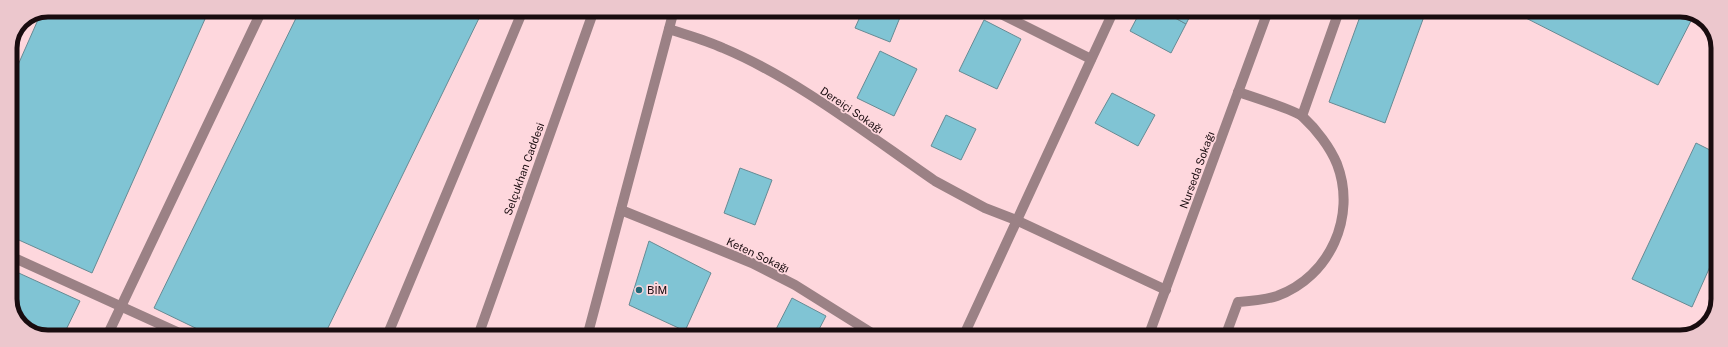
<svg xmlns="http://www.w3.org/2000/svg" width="1728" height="347" font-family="'Public Sans',sans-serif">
<rect width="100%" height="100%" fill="#fed7dd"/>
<g fill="#80c4d4" stroke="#668b94">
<polygon points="48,10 209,10 92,273 10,236 10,83 41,13"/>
<polygon points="300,10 483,10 324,336 212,336 154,308"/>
<polygon points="863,10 903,10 890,42 855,28"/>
<polygon points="1141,10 1161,10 1186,24 1171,53 1130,31"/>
<polygon points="1161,10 1193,10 1186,24"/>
<polygon points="1362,11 1426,11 1385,123 1329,102"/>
<polygon points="1512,11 1687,11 1694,15 1658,85"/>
<polygon points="984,20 1021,39 997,89 959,71"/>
<polygon points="880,51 917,69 894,116 857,98"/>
<polygon points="1112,93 1155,115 1138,146 1095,123"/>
<polygon points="946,115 976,129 961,160 931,146"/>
<polygon points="1696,143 1718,154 1717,251 1692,307 1632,279"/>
<polygon points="740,168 772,180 755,225 724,213"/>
<polygon points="649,241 711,273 685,331 629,305"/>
<polygon points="10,269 80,301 63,336 41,336 20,324 10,303"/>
<polygon points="792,298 826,316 815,337 772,337"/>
</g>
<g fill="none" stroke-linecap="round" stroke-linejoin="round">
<g stroke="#9b8185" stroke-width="10">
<polyline points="993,10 1091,59"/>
<path d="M669,29C687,35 706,40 723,48C797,79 868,135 935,181L985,208L1016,220L1166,290"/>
<polyline points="1302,116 1339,11"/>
<polyline points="621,210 752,263 795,285 878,337"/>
<polyline points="10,256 186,336"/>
<polyline points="107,336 262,10"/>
<polyline points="387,336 523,10"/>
<polyline points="478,336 594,10"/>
<polyline points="587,337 674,10"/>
<polyline points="963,337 1114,10"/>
<polyline points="1148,337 1268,11"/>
<path d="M1225,337L1238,302C1251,301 1265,300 1277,296C1330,277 1357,216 1337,164C1330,147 1316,129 1303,117C1297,111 1250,96 1238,92"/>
</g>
</g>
<circle fill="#216876" stroke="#fed7dd" stroke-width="1.5" cx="639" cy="290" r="4"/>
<g text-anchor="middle" stroke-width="3.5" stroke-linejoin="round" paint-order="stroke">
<g font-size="11" fill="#190c0f" stroke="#fed7dd">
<text transform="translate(852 110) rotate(34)" y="4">Dereiçi Sokağı</text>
<text transform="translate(524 169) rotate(-70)" y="4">Selçukhan Caddesi</text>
<text transform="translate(1197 170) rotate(-70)" y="4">Nurseda Sokağı</text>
<text transform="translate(758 255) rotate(25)" y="4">Keten Sokağı</text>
</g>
<g font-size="11" fill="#190c0f" stroke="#fed7dd" text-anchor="start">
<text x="647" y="294">BİM</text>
</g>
</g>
<path d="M0 0H1728V347H0ZM48 17H1680A31 31 0 0 1 1711 48V299A31 31 0 0 1 1680 330H48A31 31 0 0 1 17 299V48A31 31 0 0 1 48 17Z" fill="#ecc7cd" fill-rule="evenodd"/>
<path fill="none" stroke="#190c0f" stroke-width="5" d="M48 17H1680A31 31 0 0 1 1711 48V299A31 31 0 0 1 1680 330H48A31 31 0 0 1 17 299V48A31 31 0 0 1 48 17Z"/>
</svg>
